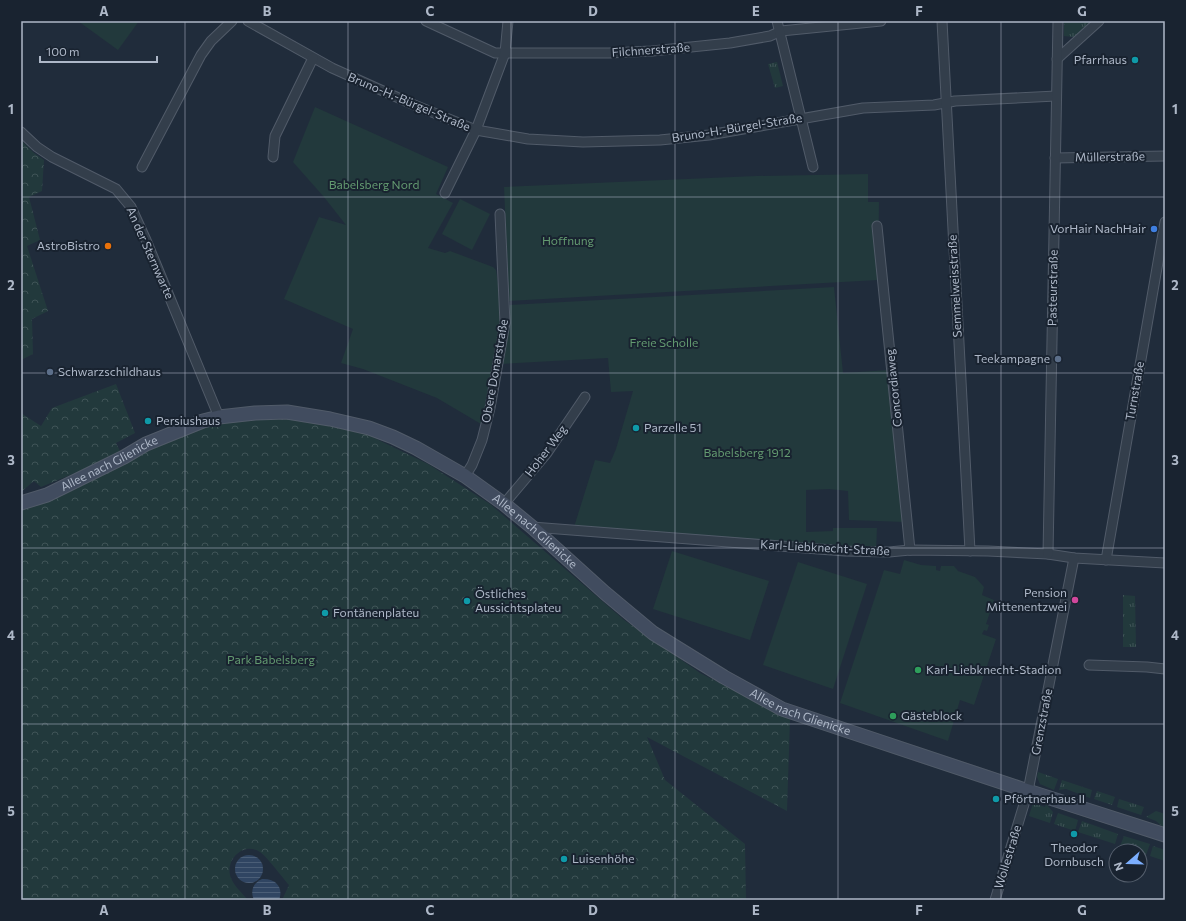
<svg xmlns="http://www.w3.org/2000/svg" width="1186" height="921" font-family="Commissioner,sans-serif">
<defs>
<pattern id="grass-tufts" width="24" height="20" patternUnits="userSpaceOnUse"><rect width="24" height="20" fill="#22393c"/><path d="M3 7l-1-3M5 7V3M7 7l1-3M15 17l-1-3M17 17v-4M19 17l1-3" fill="none" stroke="#405457"/></pattern>
<pattern id="forest-crowns" width="20" height="18" patternUnits="userSpaceOnUse"><rect width="20" height="18" fill="#22393c"/><path d="M2 6a3 3 0 1 1 6 0M12 15a3 3 0 1 1 6 0" fill="none" stroke="#405457"/></pattern>
<pattern id="water-rules" width="6" height="5" patternUnits="userSpaceOnUse"><rect width="6" height="5" fill="#304562"/><path d="M0 2.5h6" fill="none" stroke="#4b5e77"/></pattern>
</defs>
<rect width="100%" height="100%" fill="#202c3b"/>
<g fill="url(#grass-tufts)">
<polygon points="1064,21 1092,21 1074,37 1064,36"/>
<polygon points="777,62 783,86 775,88 768,64"/>
<polygon points="1123,595 1135,596 1136,647 1123,647"/>
<polygon points="1038,772 1058,779 1054,790 1040,784 1037,777"/>
<polygon points="1062,780 1092,790 1090,798 1066,789 1059,790"/>
<polygon points="1097,791 1115,797 1112,805 1094,799"/>
<polygon points="1119,799 1144,807 1141,815 1117,807"/>
<polygon points="1033,803 1045,807 1046,804 1053,812 1050,823 1029,816"/>
<polygon points="1156,811 1165,814 1165,829 1156,821 1146,817"/>
<polygon points="1058,813 1078,820 1075,831 1054,824"/>
<polygon points="1082,821 1118,834 1115,844 1078,832"/>
<polygon points="1124,836 1150,844 1146,855 1140,853 1140,851 1135,851 1120,846"/>
<polygon points="1153,846 1165,850 1165,861 1150,856"/>
</g>
<g fill="url(#forest-crowns)">
<polygon points="21,140 34,153 44,160 42,191 29,197 40,240 27,246 48,311 32,319 33,354 21,360"/>
<polygon points="116,384 135,433 116,443 120,451 92,466 41,487 34,481 21,492 21,413 41,426 52,408"/>
<path d="M263,417L294,419L366,434L428,464L490,504L624,620L700,673L790,719L787,811L647,737L665,780L745,844L746,900H282L289,885C282,877 268,858 260,852C243,841 224,861 231,878C234,886 243,894 248,900H21V510L56,498L93,480L142,453L212,424Z"/>
</g>
<g fill="#22393c">
<polygon points="78,21 139,21 118,50"/>
<polygon points="315,107 448,167 436,194 453,203 428,248 445,253 450,251 493,267 496,270 497,276 502,317 489,395 481,424 437,398 363,369 341,363 353,329 284,299 319,217 346,225 324,197 293,162"/>
<polygon points="868,174 868,202 879,202 878,280 509,301 504,187 756,176"/>
<polygon points="460,199 490,214 472,250 442,234"/>
<polygon points="834,287 843,373 889,370 905,522 849,520 848,491 829,489 806,490 806,532 833,531 833,528 877,528 876,551 574,527 595,460 610,463 616,449 633,391 611,392 608,358 501,364 509,330 509,305"/>
<polygon points="672,551 769,581 750,640 653,609"/>
<polygon points="904,560 921,565 936,566 936,570 940,571 941,566 954,566 958,571 975,577 984,587 982,595 994,600 986,624 989,625 987,631 984,630 982,634 996,639 974,705 960,700 948,741 840,703 884,570 900,574"/>
<polygon points="798,562 867,584 833,689 763,665"/>
</g>
<g fill="url(#water-rules)">
<circle cx="249" cy="869" r="14"/>
<path d="M262,879C275,878 284,887 279,900H254C250,891 253,883 262,879Z"/>
</g>
<g fill="none" stroke-linecap="round" stroke-linejoin="round">
<g stroke="#515b69" stroke-width="11">
<g id="street">
<polyline points="248,21 332,68 412,104 476,130 528,139 583,142 660,140 709,135 863,108 934,105 955,101 1056,96"/>
<polyline points="426,21 495,53 609,53 652,51 730,43 770,36 781,31 881,21"/>
<polyline points="777,21 813,167"/>
<polyline points="942,21 970,551"/>
<polyline points="1057,59 1099,21"/>
<polyline points="21,132 37,147 52,157 116,189 131,207 146,240 219,417"/>
<polyline points="273,157 275,136 313,58"/>
<polyline points="1055,158 1165,156"/>
<polyline points="142,167 201,55 211,41 232,21"/>
<polyline points="445,193 476,130 505,53 508,21"/>
<polyline points="877,226 910,550"/>
<polyline points="465,476 472,465 482,440 490,408 505,323 500,214"/>
<polyline points="504,504 547,453 585,397"/>
<polyline points="532,527 845,551 889,552 910,550 988,551 1048,554 1074,558 1165,563"/>
<polyline points="1048,554 1058,21"/>
<polyline points="1106,560 1165,222"/>
<polyline points="1089,665 1147,667 1165,669"/>
<polyline points="995,900 1028,791 1074,558"/>
</g>
</g>
<g stroke="#515b69" stroke-width="15">
<g id="secondary">
<path id="s1" d="M21,503L47,495L124,457L146,444L203,421L219,417L255,413L287,412L330,419L369,428L393,437L416,448L465,476L504,504L532,527L605,593L653,633L724,677L782,709L1028,791L1165,835"/>
</g>
</g>
<use href="#street" stroke="#333e4b" stroke-width="9"/>
<use href="#secondary" stroke="#414c5f" stroke-width="13"/>
</g>
<path fill="none" stroke="#aeb8c8" stroke-width="1" stroke-opacity="0.55" d="M185,21V900M348,21V900M511,21V900M675,21V900M838,21V900M1001,21V900M21,197H1165M21,373H1165M21,548H1165M21,724H1165"/>
<g fill="#0f9aa8" stroke="#192330" stroke-width="1.5">
<circle cx="1135" cy="60" r="4"/>
<circle cx="148" cy="421" r="4"/>
<circle cx="636" cy="428" r="4"/>
<circle cx="467" cy="601" r="4"/>
<circle cx="325" cy="613" r="4"/>
<circle cx="996" cy="799" r="4"/>
<circle cx="1074" cy="834" r="4"/>
<circle cx="564" cy="859" r="4"/>
</g>
<circle fill="#3f7fe0" stroke="#192330" stroke-width="1.5" cx="1154" cy="229" r="4"/>
<circle fill="#e8710a" stroke="#192330" stroke-width="1.5" cx="108" cy="246" r="4"/>
<g fill="#5c6f8a" stroke="#192330" stroke-width="1.5">
<circle cx="1058" cy="359" r="4"/>
<circle cx="50" cy="372" r="4"/>
</g>
<circle fill="#d1479c" stroke="#192330" stroke-width="1.5" cx="1075" cy="600" r="4"/>
<g fill="#2e9e5b" stroke="#192330" stroke-width="1.5">
<circle cx="918" cy="670" r="4"/>
<circle cx="893" cy="716" r="4"/>
</g>
<g text-anchor="middle" stroke-width="4" stroke-linejoin="round" paint-order="stroke">
<g font-size="12" fill="#aeb8c8" stroke="#192330">
<text transform="translate(651 50) rotate(-4)" y="4">Filchnerstraße</text>
<text transform="translate(409 102) rotate(23)" y="4">Bruno-H.-Bürgel-Straße</text>
<text transform="translate(737 128) rotate(-9)" y="4">Bruno-H.-Bürgel-Straße</text>
<text transform="translate(1110 157) rotate(-1)" y="4">Müllerstraße</text>
<text transform="translate(150 253) rotate(66)" y="4">An der Sternwarte</text>
<text transform="translate(955 286) rotate(-93)" y="4">Semmelweisstraße</text>
<text transform="translate(1053 288) rotate(-89)" y="4">Pasteurstraße</text>
<text transform="translate(495 371) rotate(-80)" y="4">Obere Donarstraße</text>
<text transform="translate(894 388) rotate(-96)" y="4">Concordiaweg</text>
<text transform="translate(1135 391) rotate(-80)" y="4">Turnstraße</text>
<text transform="translate(546 451) rotate(-53)" y="4">Hoher Weg</text>
<text dy="4" stroke="none"><textPath href="#s1" startOffset="97">Allee nach Glienicke</textPath></text>
<text dy="4" stroke="none"><textPath href="#s1" startOffset="565">Allee nach Glienicke</textPath></text>
<text transform="translate(825 548) rotate(3)" y="4">Karl-Liebknecht-Straße</text>
<text dy="4" stroke="none"><textPath href="#s1" startOffset="889">Allee nach Glienicke</textPath></text>
<text transform="translate(1042 722) rotate(-79)" y="4">Grenzstraße</text>
<text transform="translate(1008 857) rotate(-73)" y="4">Wollestraße</text>
</g>
<g font-size="12" fill="#aeb8c8" stroke="#192330" text-anchor="start">
<text x="1127" y="64" text-anchor="end">Pfarrhaus</text>
<text x="1146" y="233" text-anchor="end">VorHair NachHair</text>
<text x="100" y="250" text-anchor="end">AstroBistro</text>
<text x="1050" y="363" text-anchor="end">Teekampagne</text>
<text x="58" y="376">Schwarzschildhaus</text>
<text x="156" y="425">Persiushaus</text>
<text x="644" y="432">Parzelle 51</text>
<text x="1067" y="597" text-anchor="end">Pension<tspan x="1067" dy="14">Mittenentzwei</tspan></text>
<text x="475" y="598">Östliches<tspan x="475" dy="14">Aussichtsplateu</tspan></text>
<text x="333" y="617">Fontänenplateu</text>
<text x="926" y="674">Karl-Liebknecht-Stadion</text>
<text x="901" y="720">Gästeblock</text>
<text x="1004" y="803">Pförtnerhaus II</text>
<text x="1074" y="852" text-anchor="middle">Theodor<tspan x="1074" dy="14">Dornbusch</tspan></text>
<text x="572" y="863">Luisenhöhe</text>
</g>
<g font-size="12" fill="#639a70" stroke="#192330">
<text x="374" y="189">Babelsberg Nord</text>
<text x="568" y="245">Hoffnung</text>
<text x="664" y="347">Freie Scholle</text>
<text x="747" y="457">Babelsberg 1912</text>
<text x="271" y="664">Park Babelsberg</text>
</g>
</g>
<rect width="1186" height="921" fill="none" stroke="#192330" stroke-width="44"/>
<g transform="translate(1128 863) rotate(250)"><circle r="19" fill="#192330" stroke="#555f6d"/>
<path d="M0-3L7 15L0 10L-7 15Z" fill="#7cafff"/>
<text y="-6" font-size="11" font-weight="bold" text-anchor="middle" fill="#aeb8c8">N</text>
</g>
<path d="M40 56v6h117v-6" fill="none" stroke="#aeb8c8" stroke-width="2"/>
<text x="46" y="56" font-size="12" fill="#aeb8c8" stroke="#192330" stroke-width="3" paint-order="stroke">100 m</text>
<rect x="22" y="22" width="1142" height="877" fill="none" stroke="#aeb8c8" stroke-width="1.5"/>
<g font-size="13" text-anchor="middle" font-weight="bold" fill="#aeb8c8">
<text x="104" y="16">A</text>
<text x="267" y="16">B</text>
<text x="430" y="16">C</text>
<text x="593" y="16">D</text>
<text x="756" y="16">E</text>
<text x="919" y="16">F</text>
<text x="1082" y="16">G</text>
<text x="11" y="114">1</text>
<text x="1175" y="114">1</text>
<text x="11" y="290">2</text>
<text x="1175" y="290">2</text>
<text x="11" y="465">3</text>
<text x="1175" y="465">3</text>
<text x="11" y="640">4</text>
<text x="1175" y="640">4</text>
<text x="11" y="816">5</text>
<text x="1175" y="816">5</text>
<text x="104" y="915">A</text>
<text x="267" y="915">B</text>
<text x="430" y="915">C</text>
<text x="593" y="915">D</text>
<text x="756" y="915">E</text>
<text x="919" y="915">F</text>
<text x="1082" y="915">G</text>
</g>
</svg>
